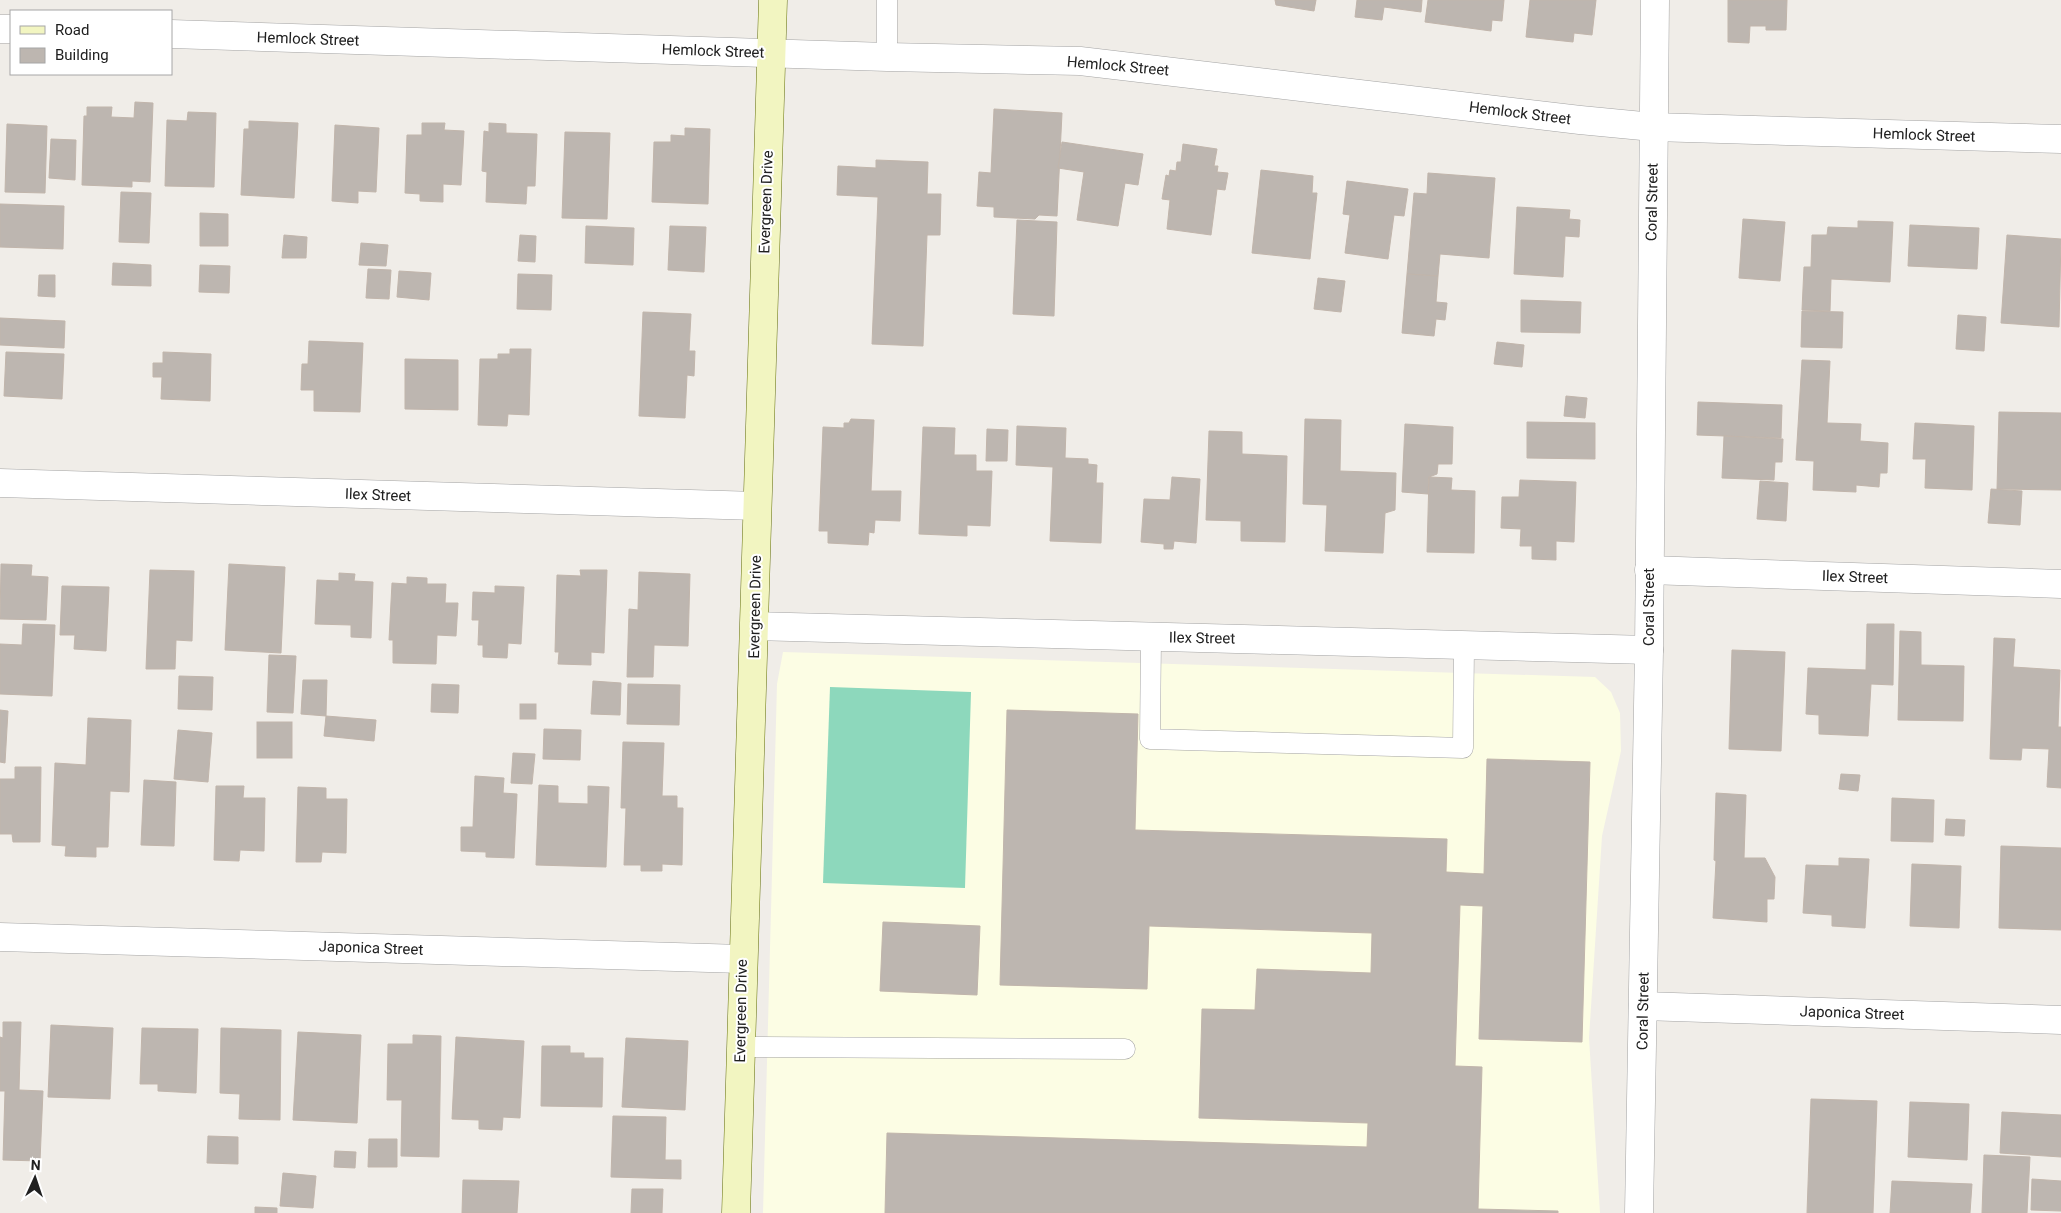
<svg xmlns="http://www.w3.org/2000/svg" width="2061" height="1213" font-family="Roboto,sans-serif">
<rect width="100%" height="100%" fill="#f0ede8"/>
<polygon fill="#fcfde4" points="783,652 1595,677 1611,692 1620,713 1621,751 1602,836 1589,1038 1600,1213 763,1213 777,684"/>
<polygon fill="#8dd8bc" points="830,687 971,692 965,888 823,883"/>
<g fill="#bdb6b0" stroke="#c1b5ab">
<polygon points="1275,0 1316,0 1314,11 1276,5"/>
<polygon points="1357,0 1422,0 1421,12 1384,7 1382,20 1355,17"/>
<polygon points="1428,0 1504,0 1502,21 1492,20 1491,31 1425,22"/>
<polygon points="1530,0 1596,0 1592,35 1574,33 1573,42 1526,37"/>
<polygon points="1728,0 1787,0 1786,30 1766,30 1766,26 1750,26 1749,43 1728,42"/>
<polygon points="135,102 153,103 150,182 132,181 132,187 82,185 84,116 87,116 87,107 112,107 111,117 134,118"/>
<polygon points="994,109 1062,113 1057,216 1039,215 1035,219 994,217 994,207 977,206 979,172 991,173"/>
<polygon points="188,112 216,113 214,187 165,186 167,120 187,121"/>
<polygon points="249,121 298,123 294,198 241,195 244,129 249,129"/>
<polygon points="422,123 445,123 444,130 464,131 461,185 443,184 443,202 420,201 420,194 405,193 407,135 422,135"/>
<polygon points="489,123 506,124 506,133 537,134 535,186 527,186 526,204 486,202 487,172 482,171 484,131 489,132"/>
<polygon points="7,124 47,126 45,193 5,192"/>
<polygon points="335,125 379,128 376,192 358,191 358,203 332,201"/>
<polygon points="685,128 710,129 708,204 652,202 654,142 671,142 671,135 685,136"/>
<polygon points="565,132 610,133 607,219 562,218"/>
<polygon points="51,139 76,140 75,180 49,178"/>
<polygon points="1062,142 1143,154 1138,185 1125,183 1118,226 1077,220 1084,172 1058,168"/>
<polygon points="1183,144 1217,149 1214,166 1218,166 1217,172 1228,173 1225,190 1217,189 1211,235 1167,229 1170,200 1162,199 1166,175 1169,176 1170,170 1176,171 1177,162 1181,162"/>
<polygon points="876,160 928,162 927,194 941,194 940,235 927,235 923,346 872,344 878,197 837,195 838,166 876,168"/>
<polygon points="1261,170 1313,176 1312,193 1317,193 1310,259 1252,253"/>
<polygon points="1428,173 1495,178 1489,258 1440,254 1438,276 1407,274 1414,193 1427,194"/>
<polygon points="1347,181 1408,189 1404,216 1394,215 1388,259 1345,253 1350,215 1343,214"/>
<polygon points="121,192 151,193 149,243 119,242"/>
<polygon points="0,204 64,206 63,249 0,247"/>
<polygon points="1517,207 1570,210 1569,219 1580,220 1579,237 1565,236 1563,277 1514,274"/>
<polygon points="200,213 228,214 228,246 200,246"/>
<polygon points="1743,219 1785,222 1780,281 1739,278"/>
<polygon points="1017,220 1057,222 1054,316 1013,314"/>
<polygon points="1858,221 1893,222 1890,282 1831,279 1830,311 1802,310 1804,267 1811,267 1812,235 1827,235 1828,227 1858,228"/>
<polygon points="1910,225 1979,228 1977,269 1908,266"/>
<polygon points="586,226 634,228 633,265 585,263"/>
<polygon points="670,226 706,227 704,272 668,270"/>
<polygon points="284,235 307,237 306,258 282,258"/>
<polygon points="520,235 536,236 535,262 518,261"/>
<polygon points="2007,235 2061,239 2059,327 2001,323"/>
<polygon points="361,243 388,245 386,266 359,265"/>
<polygon points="113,263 151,265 151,286 112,285"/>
<polygon points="200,265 230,266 229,293 199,292"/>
<polygon points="368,269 391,270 389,299 366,298"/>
<polygon points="399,271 431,273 429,300 397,297"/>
<polygon points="518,274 552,275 551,310 517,309"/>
<polygon points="1407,274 1438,276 1436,302 1447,303 1445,320 1436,319 1434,336 1402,333"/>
<polygon points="39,275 55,275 55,297 38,296"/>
<polygon points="1318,278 1345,281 1341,312 1314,309"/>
<polygon points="1521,300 1581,302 1580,333 1521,332"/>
<polygon points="1802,311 1843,312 1842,348 1801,347"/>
<polygon points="643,312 691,314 689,351 695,351 694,376 687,375 685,418 639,416"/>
<polygon points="1958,315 1986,317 1984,351 1956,349"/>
<polygon points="0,318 65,321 64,348 0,345"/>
<polygon points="309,341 363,343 360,412 314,411 314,390 301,390 302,364 308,364"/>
<polygon points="1497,342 1524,345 1522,367 1494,364"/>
<polygon points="510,349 531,349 529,415 508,414 507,426 478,425 480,359 498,359 498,354 510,354"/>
<polygon points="6,352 64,354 62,399 4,396"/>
<polygon points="163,352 211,354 210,401 161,399 162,377 153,377 153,363 163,363"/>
<polygon points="405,359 458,360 458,410 405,409"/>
<polygon points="1802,360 1830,361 1827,423 1861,424 1860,441 1888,443 1887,473 1880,473 1879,487 1856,485 1856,492 1813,490 1814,461 1796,460"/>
<polygon points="1566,396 1587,398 1585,418 1564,416"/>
<polygon points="1698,402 1782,405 1781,438 1697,435"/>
<polygon points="1999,412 2061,413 2061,490 1997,489"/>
<polygon points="851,419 874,420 871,491 901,491 900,521 875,520 874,533 869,532 868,545 828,543 828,531 819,531 823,427 844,428 844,423 849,423"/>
<polygon points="1305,419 1341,420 1340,471 1396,473 1395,510 1385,513 1383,553 1325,551 1327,505 1303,504"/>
<polygon points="1527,422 1595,423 1595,459 1527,458"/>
<polygon points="1915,423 1974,426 1972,490 1925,488 1926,459 1913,459"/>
<polygon points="1405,424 1453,427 1452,464 1438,464 1437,474 1429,477 1428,494 1402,492"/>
<polygon points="1017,426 1066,428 1065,458 1088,459 1088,464 1097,465 1096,483 1103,483 1101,543 1050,541 1053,467 1016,465"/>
<polygon points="923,427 955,428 954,455 976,455 976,471 992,471 990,526 967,525 967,536 919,534"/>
<polygon points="987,429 1008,430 1007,461 986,461"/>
<polygon points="1209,431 1242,432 1242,454 1287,456 1285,542 1241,541 1241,521 1206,520"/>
<polygon points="1724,436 1783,439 1782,462 1775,462 1774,480 1722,478"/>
<polygon points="1172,477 1200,479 1196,543 1174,541 1173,549 1164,549 1164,544 1141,542 1144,499 1170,500"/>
<polygon points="1429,477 1452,478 1451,490 1475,491 1474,553 1427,552"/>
<polygon points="1520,480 1576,482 1574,542 1556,541 1556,560 1532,559 1532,546 1520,546 1521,529 1501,528 1502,497 1519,497"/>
<polygon points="1760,481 1788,483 1786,521 1757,519"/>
<polygon points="1991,489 2022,491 2020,525 1988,523"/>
<polygon points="1,564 32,565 31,576 48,577 46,620 0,619"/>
<polygon points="229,564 285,567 281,653 225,650"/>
<polygon points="150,570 194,571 192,641 176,640 175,669 146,669"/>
<polygon points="580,570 607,570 604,653 591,652 591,665 558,664 559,652 555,652 557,575 581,576"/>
<polygon points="639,572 690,574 688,646 654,645 653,677 627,677 629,609 638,610"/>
<polygon points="339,573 355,574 354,581 373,582 371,638 351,637 351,625 315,624 317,580 339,581"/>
<polygon points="407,577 427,578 427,584 446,584 445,603 458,603 456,636 437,635 436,664 393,663 393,640 389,640 392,583 407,584"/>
<polygon points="62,586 109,587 106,651 74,649 75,635 60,635"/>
<polygon points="495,586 524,587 521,644 508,643 507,658 483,657 483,645 478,645 479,620 472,620 473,592 495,593"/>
<polygon points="23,624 55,625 52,696 0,694 0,644 22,645"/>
<polygon points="1867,624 1894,624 1893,685 1871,684 1868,736 1819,734 1819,715 1806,714 1808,668 1866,670"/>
<polygon points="1900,631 1921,632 1921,665 1964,666 1963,721 1898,720"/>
<polygon points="1994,638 2015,639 2013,667 2060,670 2058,727 2061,727 2061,788 2047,787 2049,749 2022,748 2021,760 1990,759"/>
<polygon points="1732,650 1785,652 1781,751 1729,749"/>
<polygon points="269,655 296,656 293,713 267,712"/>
<polygon points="179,676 213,677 212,710 178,709"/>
<polygon points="303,680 327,680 326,716 301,714"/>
<polygon points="593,681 621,683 620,715 591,714"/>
<polygon points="432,684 459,685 458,713 431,712"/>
<polygon points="628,684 680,685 679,725 627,724"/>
<rect x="520" y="704" width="16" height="15"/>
<polygon points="0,710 8,711 5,763 0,762"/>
<polygon points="1007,710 1138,714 1135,830 1447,839 1446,872 1484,874 1487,759 1590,762 1582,1042 1479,1039 1483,906 1460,905 1455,1066 1482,1067 1478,1209 1558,1211 1558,1213 885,1213 887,1133 1367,1147 1368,1123 1199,1118 1202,1009 1255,1010 1257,969 1371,973 1372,933 1149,926 1147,989 1000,985"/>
<polygon points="326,716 376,720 374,741 324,736"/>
<polygon points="88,718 131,720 129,792 110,791 108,847 96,847 96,857 65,856 66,846 52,845 55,763 86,765"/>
<rect x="257" y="722" width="35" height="36"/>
<polygon points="544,729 581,730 580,760 543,759"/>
<polygon points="178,730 212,733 208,782 174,779"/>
<polygon points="623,742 664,743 662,796 677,796 677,808 683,808 682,865 662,864 662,871 641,871 641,865 624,865 626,808 621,808"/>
<polygon points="513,753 535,754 532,784 511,783"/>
<polygon points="15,767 41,767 40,842 13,842 12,834 0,834 0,779 15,779"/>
<polygon points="1841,774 1860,775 1858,791 1839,789"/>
<polygon points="475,776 504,778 503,793 517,794 514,858 486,857 486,852 461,851 461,827 473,827"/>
<polygon points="144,780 176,782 174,846 141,845"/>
<polygon points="539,785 558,786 558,803 588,804 588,786 609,787 606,867 536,865"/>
<polygon points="216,786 244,786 243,798 265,798 264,851 240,850 239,861 214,860"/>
<polygon points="298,787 326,788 326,799 347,799 346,853 322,852 321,862 296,862"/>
<polygon points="1716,793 1746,795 1744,858 1765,858 1775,877 1774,899 1767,899 1767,922 1713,918 1716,861 1714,860"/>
<polygon points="1892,798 1934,800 1933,842 1891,841"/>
<polygon points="1946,819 1965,820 1964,836 1945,835"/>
<polygon points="2001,846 2061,848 2061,930 1999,928"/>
<polygon points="1839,858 1869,859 1865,928 1832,926 1832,915 1803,913 1806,865 1839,866"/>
<polygon points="1912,864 1961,866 1959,928 1910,926"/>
<polygon points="883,922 980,926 977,995 880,991"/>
<polygon points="3,1022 21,1022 19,1090 43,1091 40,1161 3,1160 5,1091 0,1091 0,1037 3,1038"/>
<polygon points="51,1025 113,1028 110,1099 48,1097"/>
<polygon points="142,1028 198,1029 196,1093 158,1091 158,1084 140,1084"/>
<polygon points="221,1028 281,1030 280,1120 239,1119 240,1094 220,1093"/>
<polygon points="298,1032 361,1035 357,1123 293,1120"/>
<polygon points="413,1035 441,1036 439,1157 401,1156 402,1100 387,1100 388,1044 413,1044"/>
<polygon points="456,1037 524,1041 520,1118 503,1117 502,1130 479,1129 479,1120 452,1119"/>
<polygon points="626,1038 688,1041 685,1110 622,1107"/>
<polygon points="542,1046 570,1046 570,1053 584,1053 584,1058 603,1058 602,1107 541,1106"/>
<polygon points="1811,1099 1877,1101 1873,1213 1807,1213"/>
<polygon points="1910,1102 1969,1104 1967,1160 1908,1157"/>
<polygon points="2002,1112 2061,1115 2061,1157 2000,1153"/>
<polygon points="613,1116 666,1117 665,1160 681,1160 681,1179 611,1177"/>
<polygon points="208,1136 238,1137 238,1164 207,1163"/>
<polygon points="369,1139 397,1139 397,1167 368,1167"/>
<polygon points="335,1151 356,1152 355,1168 334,1167"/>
<polygon points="1984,1155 2030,1157 2027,1213 1982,1213"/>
<polygon points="283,1173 316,1176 313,1208 280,1206"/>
<polygon points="2032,1179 2061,1181 2061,1211 2031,1210"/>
<polygon points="463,1180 519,1181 517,1213 462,1213"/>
<polygon points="1892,1181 1972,1184 1970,1213 1890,1213"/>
<polygon points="632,1189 663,1189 662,1213 631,1213"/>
<polygon points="255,1207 277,1208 277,1213 255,1213"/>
</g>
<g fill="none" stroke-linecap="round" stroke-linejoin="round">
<g stroke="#a4a4a4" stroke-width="21">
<g id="lane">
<polyline points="887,57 887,0"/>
<polyline points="1151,637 1150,739 1463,748 1464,645"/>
<polyline points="740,1047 1125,1049"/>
</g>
</g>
<g stroke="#a4a4a4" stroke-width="29">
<g id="street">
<polyline points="0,29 11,29"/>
<polyline points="171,34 887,57 1080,61 1580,120 1653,127 2061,139"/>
<polyline points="0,483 757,506"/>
<polyline points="1649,570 2061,584"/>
<polyline points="755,626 1649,650"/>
<polyline points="0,937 742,959"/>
<polyline points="1643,1006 2061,1020"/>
<polyline points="1639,1213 1649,650 1655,0"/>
</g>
</g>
<g stroke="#65700e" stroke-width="29">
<polyline id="secondary" points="736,1213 773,0"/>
</g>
<use href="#lane" stroke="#fff" stroke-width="20"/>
<use href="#street" stroke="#fff" stroke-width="28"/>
<use href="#secondary" stroke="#f2f5c1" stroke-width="28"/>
</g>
<g text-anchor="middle" stroke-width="4" stroke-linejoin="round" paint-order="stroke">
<g font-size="15" fill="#202020" stroke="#fff">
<text transform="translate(308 39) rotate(2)" y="5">Hemlock Street</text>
<text transform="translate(713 51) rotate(2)" y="5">Hemlock Street</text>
<text transform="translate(1118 66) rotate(5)" y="5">Hemlock Street</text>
<text transform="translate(1520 113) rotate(7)" y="5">Hemlock Street</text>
<text transform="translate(1924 135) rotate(2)" y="5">Hemlock Street</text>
<text transform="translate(766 202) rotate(-88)" y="5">Evergreen Drive</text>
<text transform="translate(1652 202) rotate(-89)" y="5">Coral Street</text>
<text transform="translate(378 495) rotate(2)" y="5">Ilex Street</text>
<text transform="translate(1855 577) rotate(2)" y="5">Ilex Street</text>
<text transform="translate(755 607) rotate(-89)" y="5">Evergreen Drive</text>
<text transform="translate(1649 607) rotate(-90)" y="5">Coral Street</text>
<text transform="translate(1202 638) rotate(1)" y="5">Ilex Street</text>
<text transform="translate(371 948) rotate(2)" y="5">Japonica Street</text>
<text transform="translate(741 1011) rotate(-89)" y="5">Evergreen Drive</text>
<text transform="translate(1643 1011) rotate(-89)" y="5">Coral Street</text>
<text transform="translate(1852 1013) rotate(2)" y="5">Japonica Street</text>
</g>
</g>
<rect x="10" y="10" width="162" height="65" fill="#ffffff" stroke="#a6a6a6"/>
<rect x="20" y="26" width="25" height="8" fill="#f2f5c1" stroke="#a6a6a6"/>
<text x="55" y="35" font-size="15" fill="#202020">Road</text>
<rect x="20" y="48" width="25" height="15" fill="#bdb6b0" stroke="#a6a6a6"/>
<text x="55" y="60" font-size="15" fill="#202020">Building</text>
<g transform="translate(35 1178) rotate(3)" stroke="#ffffff" stroke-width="4" paint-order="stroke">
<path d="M0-4L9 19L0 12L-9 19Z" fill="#202020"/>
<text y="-8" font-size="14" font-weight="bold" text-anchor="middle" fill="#202020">N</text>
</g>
</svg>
